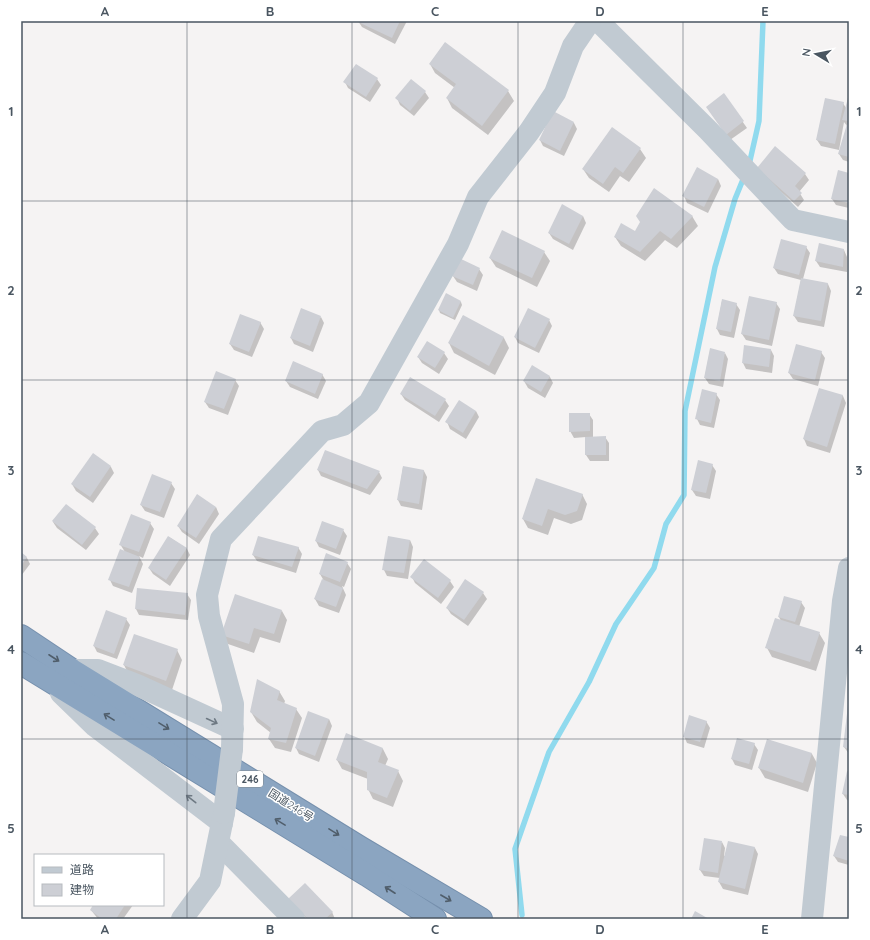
<svg xmlns="http://www.w3.org/2000/svg" width="870" height="940" font-family="Quicksand,'Noto Sans JP',sans-serif">
<rect width="100%" height="100%" fill="#f5f3f3"/>
<g fill="#0003">
<polygon points="358,21 407,21 395,44 362,27"/>
<polygon points="445,43 508,91 514,101 488,135 452,108 447,98 455,88 435,73 430,64"/>
<polygon points="356,65 377,79 381,85 370,102 348,88 345,82"/>
<polygon points="425,92 429,98 414,116 400,105 397,98"/>
<polygon points="724,95 747,128 730,140 707,107"/>
<polygon points="849,96 849,162 843,160 839,154 847,126 844,122 839,150 821,146 817,140 843,103 846,108"/>
<polygon points="553,112 574,123 577,129 564,156 543,146 540,140"/>
<polygon points="640,149 646,158 629,182 620,176 609,192 589,178 583,169"/>
<polygon points="761,174 805,174 809,180 799,192 804,200 798,207"/>
<polygon points="849,174 849,208 836,205 832,199"/>
<polygon points="718,179 721,186 708,213 687,203 684,196"/>
<polygon points="583,216 586,223 573,250 553,239 549,233"/>
<polygon points="692,216 698,226 677,248 665,240 645,261 621,246 615,237"/>
<polygon points="806,247 810,253 803,279 828,284 831,291 824,327 798,322 794,316 801,280 778,274 774,268"/>
<polygon points="844,250 847,257 847,272 820,267 816,261"/>
<polygon points="544,252 550,261 537,287 496,267 490,258"/>
<polygon points="479,269 483,275 477,291 457,282 453,276"/>
<polygon points="447,295 461,302 462,305 455,320 440,313 439,310"/>
<polygon points="722,301 736,304 740,310 734,338 720,335 717,329"/>
<polygon points="776,303 780,309 772,346 746,340 742,334"/>
<polygon points="463,316 504,338 509,348 495,375 454,353 449,343"/>
<polygon points="321,317 324,323 313,352 294,344 291,338"/>
<polygon points="549,320 552,326 539,353 518,343 515,337"/>
<polygon points="260,322 264,329 252,357 234,350 230,344"/>
<polygon points="771,350 774,356 772,373 746,369 743,363"/>
<polygon points="821,352 825,358 818,386 793,379 789,373"/>
<polygon points="444,353 448,359 439,374 422,363 418,357"/>
<polygon points="725,353 728,359 723,387 709,384 705,378"/>
<polygon points="533,367 550,377 553,383 545,398 528,388 524,381"/>
<polygon points="322,374 326,381 318,399 290,387 286,381"/>
<polygon points="235,380 239,386 228,415 209,408 205,402"/>
<polygon points="820,389 843,396 846,403 830,453 807,446 804,439"/>
<polygon points="401,394 445,400 449,406 439,422 405,400"/>
<polygon points="716,394 720,400 714,428 700,425 697,419"/>
<polygon points="476,411 479,417 466,439 450,429 447,422"/>
<polygon points="589,414 593,420 593,437 605,437 609,443 609,461 590,461 586,455 586,437 574,438 570,431"/>
<polygon points="93,455 111,467 114,473 93,503 76,491 72,484"/>
<polygon points="712,465 716,471 710,499 696,496 692,490"/>
<polygon points="403,467 424,471 427,477 422,510 401,506 398,500"/>
<polygon points="318,470 379,472 382,478 370,495 321,476"/>
<polygon points="171,483 175,489 164,518 145,511 141,505"/>
<polygon points="582,494 587,504 582,520 571,524 554,518 548,535 528,528 523,519"/>
<polygon points="216,507 219,514 199,544 182,532 178,526"/>
<polygon points="53,522 95,528 99,534 86,550 57,528"/>
<polygon points="150,523 154,529 143,558 139,556 143,564 132,593 113,586 110,580 125,552 120,544"/>
<polygon points="343,530 347,536 340,555 319,547 316,541"/>
<polygon points="169,537 187,549 190,555 170,586 153,574 149,568"/>
<polygon points="410,540 413,547 408,579 387,576 384,570"/>
<polygon points="298,547 302,554 296,573 257,561 253,555"/>
<polygon points="21,553 27,558 30,564 21,576"/>
<polygon points="424,561 450,581 454,587 441,604 415,583 412,577"/>
<polygon points="347,563 351,569 344,587 342,586 346,595 339,613 319,606 315,599 324,581 320,574"/>
<polygon points="483,593 487,599 468,626 451,614 447,608"/>
<polygon points="187,594 191,600 188,620 139,615 136,609"/>
<polygon points="801,602 805,608 799,627 819,633 825,643 816,671 772,657 767,648 781,621 779,617"/>
<polygon points="282,611 287,620 280,643 260,637 254,653 228,644 222,635"/>
<polygon points="126,619 130,625 117,659 97,652 94,646"/>
<polygon points="177,650 182,660 172,690 129,675 124,665"/>
<polygon points="279,691 285,701 284,704 296,709 302,718 291,752 275,748 269,739 271,733 257,722 251,712"/>
<polygon points="849,706 849,754 844,747"/>
<polygon points="329,719 332,726 319,762 299,754 296,748"/>
<polygon points="706,721 710,728 704,748 687,743 684,736"/>
<polygon points="347,735 383,749 388,759 385,766 398,771 403,781 393,807 373,799 368,789 368,779 342,769 337,760"/>
<polygon points="768,740 812,754 817,763 808,792 765,778 759,768"/>
<polygon points="754,744 758,750 752,770 735,765 732,759"/>
<polygon points="849,773 849,801 847,800 843,794"/>
<polygon points="849,839 849,865 838,862 834,856"/>
<polygon points="722,842 725,848 724,856 755,848 758,854 748,895 723,889 719,882 720,878 704,876 700,870"/>
<polygon points="95,905 133,905 123,919 98,919 91,910"/>
<polygon points="293,905 332,912 335,919 307,919"/>
</g>
<g fill="none" stroke-linecap="round" stroke-linejoin="round">
<g stroke="#90daee" stroke-width="5.5">
<polyline points="749,165 759,121 763,21"/>
<polyline points="522,915 515,849 549,752 589,682 616,624 654,568 666,524 684,495 685,411 715,267 735,199 744,177"/>
</g>
</g>
<g fill="#cdcfd5">
<polygon points="356,21 400,21 392,38"/>
<polygon points="445,42 509,90 482,126 446,98 456,84 429,64"/>
<polygon points="356,64 378,78 366,97 343,82"/>
<polygon points="411,79 426,91 410,111 395,98"/>
<polygon points="724,93 744,121 726,135 706,107"/>
<polygon points="849,94 849,121 842,120"/>
<polygon points="825,98 844,102 835,144 816,140"/>
<polygon points="553,111 574,122 560,151 539,140"/>
<polygon points="847,124 849,125 849,157 838,154"/>
<polygon points="612,127 641,148 623,173 615,167 603,184 582,169"/>
<polygon points="775,146 806,173 795,186 802,193 794,201 757,168"/>
<polygon points="697,167 718,179 704,207 682,196"/>
<polygon points="838,170 849,173 849,203 831,199"/>
<polygon points="654,188 693,216 671,239 660,231 640,252 614,237 621,223 635,231 640,222 636,216"/>
<polygon points="562,204 583,216 569,244 548,233"/>
<polygon points="502,230 545,251 532,278 489,258"/>
<polygon points="781,239 807,246 799,275 773,268"/>
<polygon points="819,243 844,249 843,267 815,261"/>
<polygon points="461,259 480,268 473,285 452,276"/>
<polygon points="801,278 828,283 821,321 793,316"/>
<polygon points="446,293 461,301 453,318 438,310"/>
<polygon points="749,296 777,302 769,340 741,334"/>
<polygon points="722,299 737,303 731,332 716,329"/>
<polygon points="301,308 321,316 310,346 290,338"/>
<polygon points="528,308 550,319 535,348 514,337"/>
<polygon points="240,314 261,322 249,352 229,344"/>
<polygon points="463,315 504,337 489,366 448,343"/>
<polygon points="427,341 445,352 435,368 417,357"/>
<polygon points="796,344 822,351 815,380 788,373"/>
<polygon points="744,345 771,349 769,367 742,363"/>
<polygon points="710,348 725,352 720,381 704,378"/>
<polygon points="293,361 323,374 315,394 285,381"/>
<polygon points="532,365 550,376 541,392 523,381"/>
<polygon points="216,371 236,379 224,409 204,402"/>
<polygon points="410,377 446,399 435,416 400,394"/>
<polygon points="819,388 843,395 827,447 803,439"/>
<polygon points="702,389 717,393 711,423 695,419"/>
<polygon points="459,400 476,411 463,433 445,422"/>
<polygon points="569,413 590,413 590,431 569,432"/>
<polygon points="606,436 606,455 585,455 585,437"/>
<polygon points="325,450 380,471 367,489 317,470"/>
<polygon points="93,453 111,466 90,497 71,484"/>
<polygon points="698,460 713,464 706,493 691,490"/>
<polygon points="403,466 424,470 419,504 397,500"/>
<polygon points="152,474 172,482 160,512 140,505"/>
<polygon points="536,478 583,494 577,511 565,515 548,509 542,526 522,519"/>
<polygon points="197,494 216,507 196,538 177,526"/>
<polygon points="66,504 96,527 82,545 52,521"/>
<polygon points="131,514 151,522 139,552 119,545"/>
<polygon points="322,521 344,529 336,549 315,541"/>
<polygon points="168,536 187,548 166,580 148,568"/>
<polygon points="258,536 299,547 292,567 252,555"/>
<polygon points="388,536 410,540 404,573 382,570"/>
<polygon points="120,549 140,557 129,587 108,580"/>
<polygon points="21,552 27,557 21,566"/>
<polygon points="326,553 348,562 340,582 319,574"/>
<polygon points="424,559 451,580 438,598 410,577"/>
<polygon points="322,579 343,588 336,607 314,599"/>
<polygon points="465,579 484,592 464,620 446,608"/>
<polygon points="137,588 188,593 185,615 135,609"/>
<polygon points="235,594 282,610 274,634 254,628 249,644 221,635"/>
<polygon points="784,596 802,601 795,622 778,617"/>
<polygon points="106,610 127,618 114,654 93,646"/>
<polygon points="775,618 820,632 810,662 765,648"/>
<polygon points="134,634 178,649 166,681 123,665"/>
<polygon points="257,679 280,691 277,700 297,708 286,743 268,739 271,728 250,712"/>
<polygon points="848,705 849,705 849,749 843,747"/>
<polygon points="308,711 329,719 315,756 295,748"/>
<polygon points="689,715 707,721 700,742 683,737"/>
<polygon points="346,733 383,748 378,762 399,770 387,798 367,790 367,772 336,760"/>
<polygon points="737,738 755,743 749,764 731,759"/>
<polygon points="767,739 812,753 803,783 758,768"/>
<polygon points="847,771 849,772 849,795 842,794"/>
<polygon points="840,835 849,837 849,861 833,856"/>
<polygon points="704,838 722,841 718,873 699,870"/>
<polygon points="728,841 755,847 745,889 718,882"/>
<polygon points="305,883 333,912 325,919 308,919 288,899"/>
<polygon points="93,905 125,905 116,919 102,919 90,910"/>
<polygon points="695,911 709,919 691,919"/>
</g>
<g fill="none" stroke-linecap="round" stroke-linejoin="round">
<g stroke="#7690ad" stroke-width="24">
<g id="highway">
<polyline points="21,636 72,670 361,848 481,919"/>
<polyline points="21,663 367,875 435,919"/>
</g>
</g>
<g stroke="#c1cad2" stroke-width="22">
<polyline points="598,21 708,130 793,220 849,232"/>
<polyline points="72,670 98,670 137,685 233,729"/>
<polyline points="61,693 95,726 222,823"/>
<polyline points="232,749 233,704 209,616 207,595 221,539 322,431 343,425 369,403 458,244 478,197 529,132 555,93 573,46 590,21"/>
<polyline points="219,843 294,919"/>
<polyline points="182,919 210,881 224,813"/>
<polyline points="812,919 843,601 849,568"/>
</g>
<use href="#highway" stroke="#8ba5c1" stroke-width="22"/>
<polyline stroke="#c1cad2" stroke-width="22" points="224,813 232,749"/>
</g>
<defs><path id="oneway-shaft" d="M-6 0H5M1.5-3L5.5 0L1.5 3" fill="none" stroke-width="1.6" stroke-linecap="round" stroke-linejoin="round"/></defs>
<g stroke="#505e6b">
<use href="#oneway-shaft" transform="translate(54 658) rotate(33)"/>
<use href="#oneway-shaft" transform="translate(109 717) rotate(-148)"/>
<use href="#oneway-shaft" transform="translate(164 726) rotate(32)"/>
<use href="#oneway-shaft" transform="translate(280 822) rotate(-149)"/>
<use href="#oneway-shaft" transform="translate(334 832) rotate(32)"/>
<use href="#oneway-shaft" transform="translate(390 890) rotate(-147)"/>
<use href="#oneway-shaft" transform="translate(446 898) rotate(30)"/>
</g>
<g stroke="#6e7983">
<use href="#oneway-shaft" transform="translate(212 721) rotate(25)"/>
<use href="#oneway-shaft" transform="translate(191 799) rotate(-142)"/>
</g>
<path fill="none" stroke="#4a5661" stroke-width="1" stroke-opacity="0.55" d="M187,21V919M352,21V919M518,21V919M683,21V919M21,201H849M21,380H849M21,560H849M21,739H849"/>
<g text-anchor="middle" stroke-width="3" stroke-linejoin="round" paint-order="stroke">
<rect fill="#fff" stroke="#808990" stroke-width="1" x="237" y="771" width="26" height="16" rx="3"/>
<g font-size="10" font-weight="bold" fill="#4a5661">
<text x="250" y="783">246</text>
</g>
<g font-size="11" fill="#4a5661" stroke="#fff">
<text transform="translate(291 805) rotate(32)" y="4">国道246号</text>
</g>
</g>
<rect width="870" height="940" fill="none" stroke="#ffffff" stroke-width="44"/>
<rect x="34" y="854" width="130" height="52" fill="#ffffff" stroke="#b7bbc0"/>
<rect x="42" y="867" width="20" height="6" fill="#c1cad2" stroke="#b7bbc0"/>
<text x="70" y="874" font-size="12" fill="#4a5661">道路</text>
<rect x="42" y="884" width="20" height="12" fill="#cdcfd5" stroke="#b7bbc0"/>
<text x="70" y="894" font-size="12" fill="#4a5661">建物</text>
<g transform="translate(816 54) rotate(280)" stroke="#ffffff" stroke-width="3" paint-order="stroke">
<path d="M0-3L7 15L0 10L-7 15Z" fill="#4a5661"/>
<text y="-6" font-size="11" font-weight="bold" text-anchor="middle" fill="#4a5661">N</text>
</g>
<rect x="22" y="22" width="826" height="896" fill="none" stroke="#4a5661" stroke-width="1.5"/>
<g font-size="13" text-anchor="middle" font-weight="bold" fill="#4a5661">
<text x="105" y="16">A</text>
<text x="270" y="16">B</text>
<text x="435" y="16">C</text>
<text x="600" y="16">D</text>
<text x="765" y="16">E</text>
<text x="11" y="116">1</text>
<text x="859" y="116">1</text>
<text x="11" y="295">2</text>
<text x="859" y="295">2</text>
<text x="11" y="475">3</text>
<text x="859" y="475">3</text>
<text x="11" y="654">4</text>
<text x="859" y="654">4</text>
<text x="11" y="833">5</text>
<text x="859" y="833">5</text>
<text x="105" y="934">A</text>
<text x="270" y="934">B</text>
<text x="435" y="934">C</text>
<text x="600" y="934">D</text>
<text x="765" y="934">E</text>
</g>
</svg>
